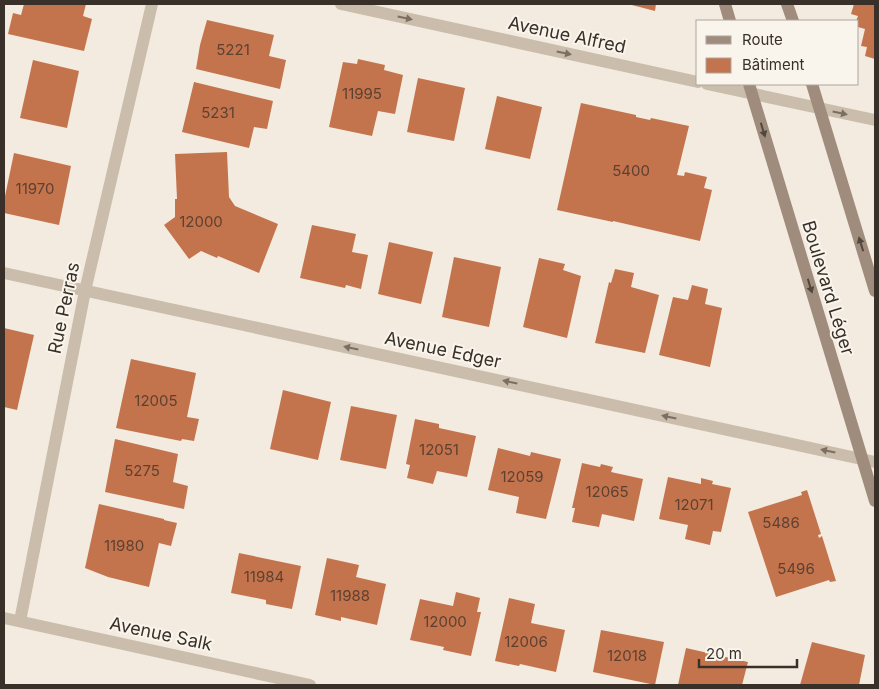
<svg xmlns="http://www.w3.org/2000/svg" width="879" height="689" font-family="Inter,sans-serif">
<rect width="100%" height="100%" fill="#f3ebe0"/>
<g fill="#c4744c">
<polygon points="24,4 86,4 83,16 92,19 84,51 8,34 13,13 21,15"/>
<polygon points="628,4 656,4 655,11"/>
<polygon points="854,4 875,4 875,59 865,56 867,47 861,46 865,29 858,27 858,21 856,21 858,16 851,14"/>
<polygon points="207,20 274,35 269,56 286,60 280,89 196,69 200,45"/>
<polygon points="358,59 385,65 384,70 403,75 395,114 378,111 372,136 329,127 343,62 357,64"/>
<polygon points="33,60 79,71 67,128 20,118"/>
<polygon points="418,78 465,88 454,141 407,132"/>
<polygon points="194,82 273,101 267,129 254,127 249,148 182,132"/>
<polygon points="497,96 542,107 530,159 485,149"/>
<polygon points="581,103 636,115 636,117 650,120 651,118 689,126 677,175 684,176 685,172 707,177 704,188 712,190 700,241 613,221 613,222 557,210"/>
<polygon points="227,152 229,197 235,206 278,224 259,273 218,256 217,258 201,251 189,259 164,225 175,217 175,199 177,199 175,154"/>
<polygon points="14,153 71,166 59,225 4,213 4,201"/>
<polygon points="312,225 356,234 352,252 368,255 361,289 346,285 345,288 300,278"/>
<polygon points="389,242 433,252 421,304 378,294"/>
<polygon points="454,257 501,267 489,327 442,317"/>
<polygon points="539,258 565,264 563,270 581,276 567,338 523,327"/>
<polygon points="615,269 634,273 631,287 659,295 645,353 595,343 609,282 611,283"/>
<polygon points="692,285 708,289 705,304 722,308 710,367 659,355 673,297 688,300"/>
<polygon points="4,328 34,335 17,410 4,407"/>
<polygon points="131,359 196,373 187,417 199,419 194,441 182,439 181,441 116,428"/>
<polygon points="283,390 331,402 318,460 270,449"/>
<polygon points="351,406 397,415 386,469 340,460"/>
<polygon points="415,419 439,424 439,428 476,436 467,477 437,471 433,484 407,478 410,465 406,464"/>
<polygon points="115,439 178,454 173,482 188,486 184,509 105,492"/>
<polygon points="498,448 530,456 531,452 561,459 546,519 516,513 519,497 488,490"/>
<polygon points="582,463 600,467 601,464 613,467 611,472 643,479 634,521 602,514 599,527 572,522 575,508 572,508"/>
<polygon points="668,477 701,484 701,478 713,481 712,484 731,488 721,532 713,531 710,545 685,539 688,525 659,519"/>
<polygon points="807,490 821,534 818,535 819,538 822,536 836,581 830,582 829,580 776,597 748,512 802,495 801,492"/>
<polygon points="99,504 164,519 164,520 177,523 171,546 159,543 149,587 108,577 85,568"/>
<polygon points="239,553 301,566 292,609 266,604 266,600 231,593"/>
<polygon points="327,558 359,565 356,577 386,584 377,625 341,617 341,621 315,615"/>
<polygon points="456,592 480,598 477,612 481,612 471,656 443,650 444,647 410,640 420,599 453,606"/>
<polygon points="509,598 535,604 531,623 565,630 556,672 520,664 519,666 495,661"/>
<polygon points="601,630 664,642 655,685 593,672"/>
<polygon points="812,642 865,655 859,685 800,685"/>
<polygon points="686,648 748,662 742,685 678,685"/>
</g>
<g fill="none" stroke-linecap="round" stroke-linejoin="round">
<g stroke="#cbbdab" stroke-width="12">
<polyline points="341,4 698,82"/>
<polyline points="707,84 875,120"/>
<polyline points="4,273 875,462"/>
<polyline points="4,618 310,685"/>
<polyline points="20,621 85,291 152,4"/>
</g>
<g stroke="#9f8c7c" stroke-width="12">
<polyline points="725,4 730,21"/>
<polyline points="787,4 793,21"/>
<polyline points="749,84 875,501"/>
<polyline points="812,84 875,291"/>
</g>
</g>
<defs><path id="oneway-solid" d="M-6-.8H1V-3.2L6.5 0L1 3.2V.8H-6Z" transform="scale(1.25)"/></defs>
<g fill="#7b6f64">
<use href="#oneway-solid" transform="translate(405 18) rotate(12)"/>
<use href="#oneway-solid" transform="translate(564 53) rotate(12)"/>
<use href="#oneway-solid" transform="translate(840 113) rotate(12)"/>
<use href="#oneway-solid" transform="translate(351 348) rotate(-168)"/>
<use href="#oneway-solid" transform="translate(510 382) rotate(-168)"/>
<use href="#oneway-solid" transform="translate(669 417) rotate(-168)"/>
<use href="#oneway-solid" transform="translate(828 451) rotate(-168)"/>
</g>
<g fill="#52473e">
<use href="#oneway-solid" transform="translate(763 130) rotate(73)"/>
<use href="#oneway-solid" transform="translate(861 244) rotate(-107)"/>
<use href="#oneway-solid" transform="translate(810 286) rotate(73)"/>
</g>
<g text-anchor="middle" stroke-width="4" stroke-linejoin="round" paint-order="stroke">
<g font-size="15" fill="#5c4132">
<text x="233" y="55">5221</text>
<text x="362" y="99">11995</text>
<text x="218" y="118">5231</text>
<text x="631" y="176">5400</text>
<text x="35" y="194">11970</text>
<text x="201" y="227">12000</text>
<text x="156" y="406">12005</text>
<text x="439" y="455">12051</text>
<text x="142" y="476">5275</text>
<text x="522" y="482">12059</text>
<text x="607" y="497">12065</text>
<text x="694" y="510">12071</text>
<text x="781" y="528">5486</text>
<text x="124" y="551">11980</text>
<text x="796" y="574">5496</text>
<text x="264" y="582">11984</text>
<text x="350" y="601">11988</text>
<text x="445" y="627">12000</text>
<text x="526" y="647">12006</text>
<text x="627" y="661">12018</text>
</g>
<g font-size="18" fill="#39302a" stroke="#faf5ec">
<text transform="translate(567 35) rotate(12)" y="6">Avenue Alfred</text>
<text transform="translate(828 288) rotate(73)" y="6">Boulevard Léger</text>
<text transform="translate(64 308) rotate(-78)" y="6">Rue Perras</text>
<text transform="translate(443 350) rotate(12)" y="6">Avenue Edger</text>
<text transform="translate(161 634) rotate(12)" y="6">Avenue Salk</text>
</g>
</g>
<rect width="879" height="689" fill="none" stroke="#39302a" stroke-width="10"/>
<rect x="696" y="20" width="162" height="65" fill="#faf5ec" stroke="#ada69e"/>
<rect x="706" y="36" width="25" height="8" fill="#9f8c7c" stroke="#ada69e"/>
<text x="742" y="45" font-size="15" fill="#39302a">Route</text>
<rect x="706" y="58" width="25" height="15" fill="#c4744c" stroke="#ada69e"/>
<text x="742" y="70" font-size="15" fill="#39302a">Bâtiment</text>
<path d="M699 659v8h98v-8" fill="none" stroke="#39302a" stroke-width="2.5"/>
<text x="706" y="659" font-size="15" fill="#39302a" stroke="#faf5ec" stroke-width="4" paint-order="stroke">20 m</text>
</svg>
